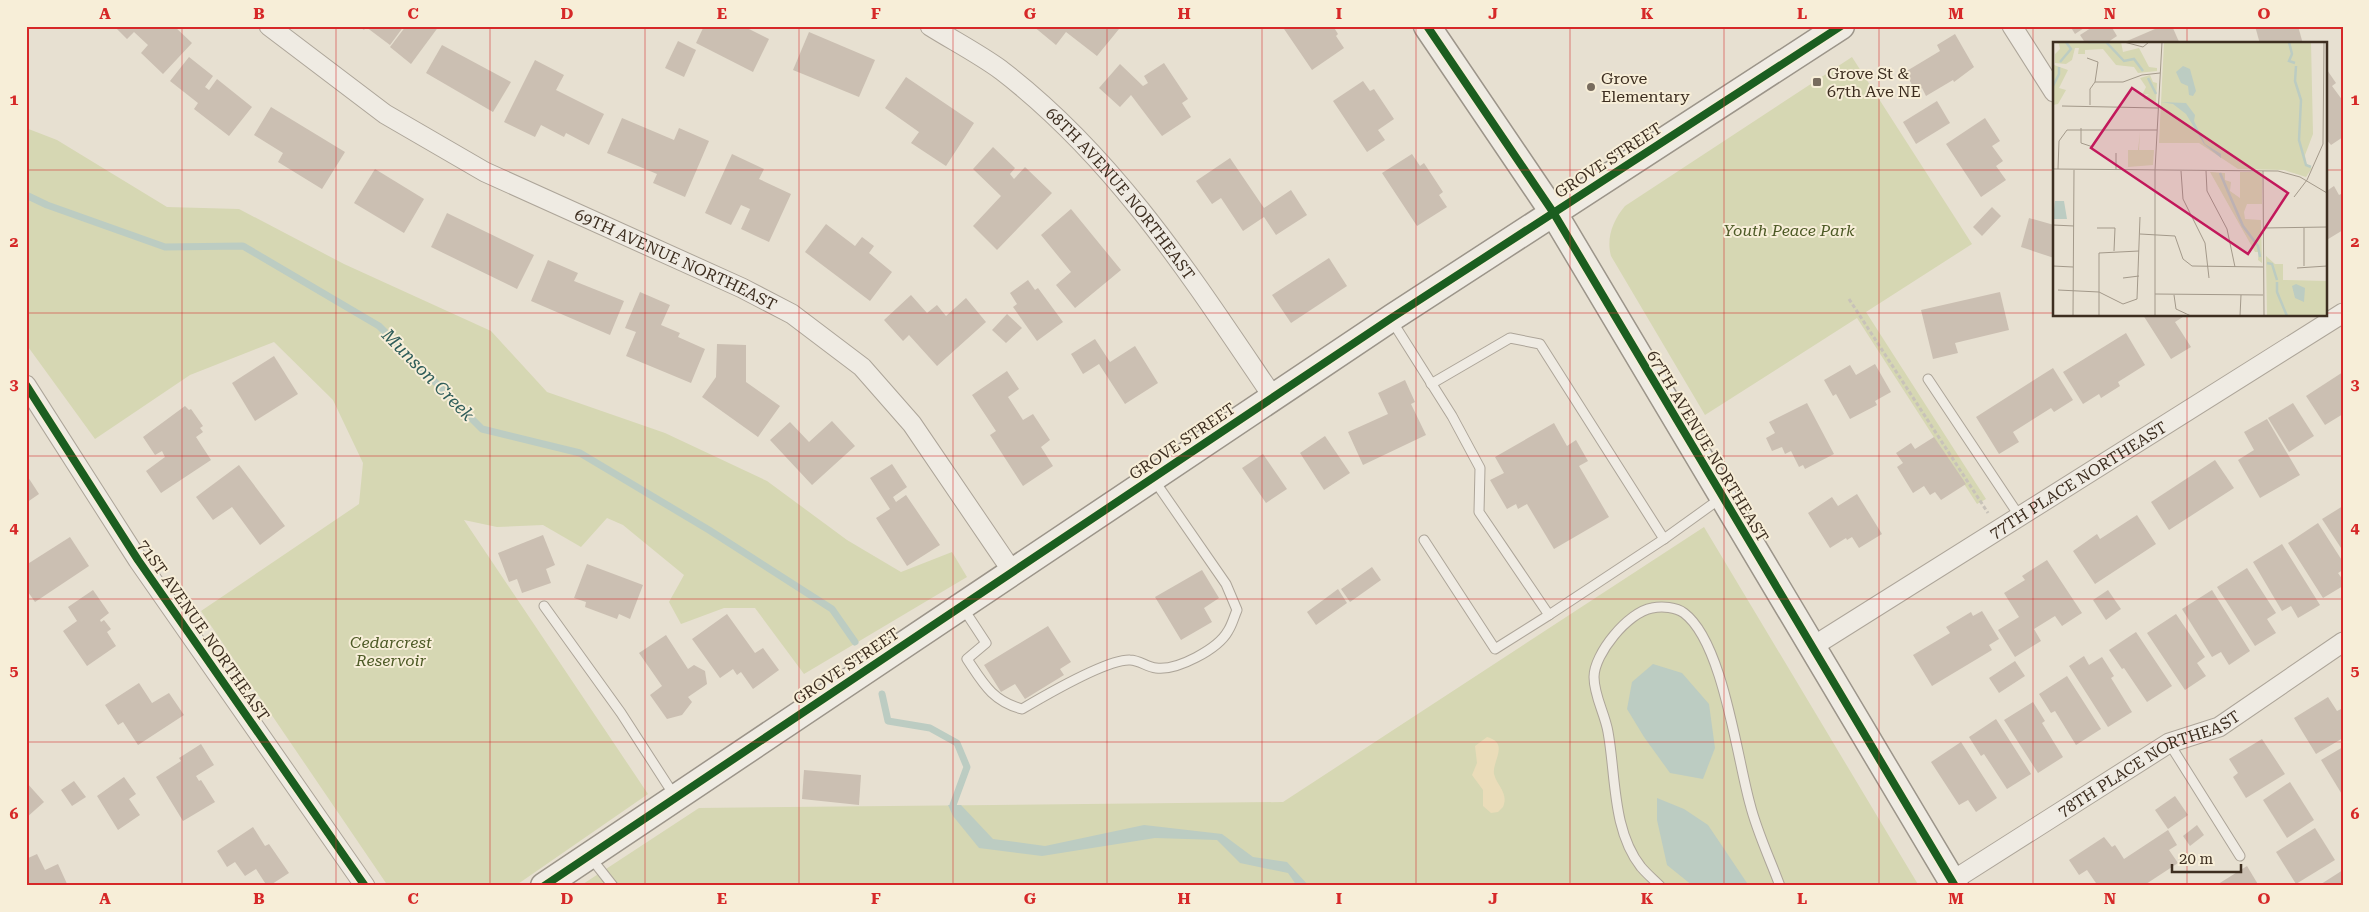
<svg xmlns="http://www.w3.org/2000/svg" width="2369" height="912" font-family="'Roboto Serif',serif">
<rect width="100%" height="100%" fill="#e7e0d1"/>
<g fill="#d6d7b3">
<path d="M1852,57L1972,244L1866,312L1986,499L1977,504L1857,318L1705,415L1611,256C1606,238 1613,220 1625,206Z"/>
<polygon points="26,128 57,140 167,207 239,209 344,264 491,331 547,392 665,433 767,481 847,540 901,572 952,552 967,577 804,674 755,608 724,608 681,624 669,602 684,575 623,525 607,518 581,547 543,525 497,527 464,520 648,794 515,886 388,886 201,611 359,504 363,463 333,400 274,342 190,375 95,439 26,344"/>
<polygon points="1704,527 1919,886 580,886 699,808 1283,802"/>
</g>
<path fill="#eadcb9" d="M1487,737C1510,743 1492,761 1494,774C1497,786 1509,793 1503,807L1498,812L1491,813L1483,806V790L1472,775L1477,763L1475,746Z"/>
<g fill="#bcccc2">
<polygon points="1653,664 1682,673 1709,704 1715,748 1703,779 1670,773 1644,737 1627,709 1632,682"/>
<polygon points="1657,798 1684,809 1708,825 1749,886 1693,886 1667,865 1657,820"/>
<polygon points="948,805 961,805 993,839 1045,846 1144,825 1222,834 1253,857 1287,862 1309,886 1297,886 1288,873 1240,863 1217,840 1155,838 1042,856 979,848 953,816"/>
</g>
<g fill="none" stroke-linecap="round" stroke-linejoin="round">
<g stroke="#bcccc2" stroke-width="7">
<polyline points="26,195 47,205 165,247 243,246 379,326 482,429 580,453 709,530 832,609 855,642"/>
<polyline points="882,694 888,721 930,728 957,743 967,767 953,805 956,813"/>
</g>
</g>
<g fill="#cbbfb2">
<polygon points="114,26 174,26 192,43 163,74 141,53 148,45 134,32 127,39"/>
<polygon points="359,26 404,26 390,45 366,27 364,30"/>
<polygon points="406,26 439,26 411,64 390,47"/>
<polygon points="704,26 743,26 769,39 753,72 696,43"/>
<polygon points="1033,26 1116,26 1119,29 1097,56 1066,32 1056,45"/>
<polygon points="1282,26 1333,26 1338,34 1336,36 1344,48 1312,70"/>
<polygon points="2070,26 2087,26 2075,34"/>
<polygon points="2094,26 2111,26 2117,36 2105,44 2086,44 2080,35"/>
<polygon points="2162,26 2172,26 2180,44 2128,44 2127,41"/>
<polygon points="2255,26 2298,26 2303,44 2260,44"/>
<polygon points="809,32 875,60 859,97 793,70"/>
<polygon points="1955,34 1974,67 1954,82 1953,80 1926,96 1922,88 1916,92 1905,72 1940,51 1937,45"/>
<polygon points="678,41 696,50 684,77 665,68"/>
<polygon points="442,45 511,82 493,112 426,73"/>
<polygon points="189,57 213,76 205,87 209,90 217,79 252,107 229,136 194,109 198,103 170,81"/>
<polygon points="535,60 564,75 556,90 604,114 589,145 566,133 564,137 541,125 535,137 504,122"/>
<polygon points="1164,63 1188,99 1182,103 1191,117 1162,136 1131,95 1120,107 1099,88 1120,64 1143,86 1148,83 1144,76"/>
<polygon points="2325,67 2336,83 2332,86 2343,101 2343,137 2331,145 2325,138"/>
<polygon points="906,77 974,123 946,166 911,143 919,132 885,108"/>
<polygon points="1363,81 1370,91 1374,89 1394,119 1378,130 1385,140 1367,152 1333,101"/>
<polygon points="1937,101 1950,123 1916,144 1903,122"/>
<polygon points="271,107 345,152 322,189 278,162 283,153 254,135"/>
<polygon points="622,118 674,140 679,128 709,141 685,197 653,183 657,174 607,153"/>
<polygon points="1985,118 2000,141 1992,146 2003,161 1996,166 2006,180 1981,197 1946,144"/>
<polygon points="993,147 1015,168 1010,174 1014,179 1025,167 1052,193 997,250 973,226 1001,196 973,169"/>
<polygon points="732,154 764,169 759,179 791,194 769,242 741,229 750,209 741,205 731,225 705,213"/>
<polygon points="1412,154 1420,166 1424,163 1443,192 1439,195 1447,207 1417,226 1382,173"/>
<polygon points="1230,158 1264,208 1291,190 1307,215 1276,235 1264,217 1243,231 1221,198 1212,204 1196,181"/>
<polygon points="375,169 424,199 404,233 354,203"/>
<polygon points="2334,186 2339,195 2343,193 2343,230 2325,241 2325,192"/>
<polygon points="1992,207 2001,216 1982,236 1973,227"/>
<polygon points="1071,209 1121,270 1075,308 1056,285 1071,272 1041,235"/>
<polygon points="447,213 534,255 517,289 431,247"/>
<polygon points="2029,218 2054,225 2054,258 2021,247"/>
<polygon points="826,224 855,246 862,237 874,246 869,253 892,272 870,301 805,252"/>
<polygon points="1329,258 1347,286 1291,323 1272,295"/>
<polygon points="548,260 578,273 574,281 624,301 610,335 531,301"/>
<polygon points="1028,280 1035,290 1038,288 1063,322 1037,341 1013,307 1017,304 1010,293"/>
<polygon points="640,292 670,305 661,325 680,333 678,337 705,349 691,383 626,356 636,332 625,328"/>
<polygon points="2000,292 2009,330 1955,343 1958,353 1933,359 1921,310"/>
<polygon points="911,295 927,313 937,305 946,316 966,298 986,322 937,366 909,335 903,341 884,320"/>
<polygon points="1007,314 1022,328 1006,343 992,330"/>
<polygon points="2143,315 2186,315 2175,322 2191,347 2171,359"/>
<polygon points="2126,333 2145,365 2118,382 2120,386 2101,398 2099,394 2083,404 2063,372"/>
<polygon points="1095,339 1110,362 1135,346 1158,383 1125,404 1099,364 1083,374 1071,354"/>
<polygon points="717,344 746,345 746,382 780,406 758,437 702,397 716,377"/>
<polygon points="274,356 298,394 255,421 232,383"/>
<polygon points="1875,364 1891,392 1875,401 1877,405 1850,419 1836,394 1833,396 1824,380 1850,365 1856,375"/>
<polygon points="2053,368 2073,400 2054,412 2051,408 2013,432 2019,442 1999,454 1976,417"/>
<polygon points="1007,371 1019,389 1008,397 1023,420 1033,414 1050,440 1041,447 1053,466 1023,486 990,435 996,431 972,395"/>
<polygon points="2343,372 2343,414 2325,425 2306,396"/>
<polygon points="1405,380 1415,402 1411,404 1426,435 1363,465 1348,432 1388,414 1378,393"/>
<polygon points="1807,403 1834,454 1805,469 1803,465 1799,467 1791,451 1785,454 1782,447 1772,451 1766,438 1775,433 1769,422"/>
<polygon points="2293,403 2314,436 2289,452 2268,418"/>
<polygon points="185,406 189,410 191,409 203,426 200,428 203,432 196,437 211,460 161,493 146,471 165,457 162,451 155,455 143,437"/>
<polygon points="2267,419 2300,475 2260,498 2238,460 2254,450 2244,432"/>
<polygon points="832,421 855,446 812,485 770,440 790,422 809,442"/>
<polygon points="1554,423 1567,446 1576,440 1588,461 1579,466 1609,517 1554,549 1527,504 1518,509 1516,504 1507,509 1490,480 1504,473 1495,457"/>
<polygon points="1325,436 1350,473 1324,490 1300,453"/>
<polygon points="1934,437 1966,484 1941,500 1935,492 1930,495 1924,486 1913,493 1897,467 1903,463 1896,453 1911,443 1915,449"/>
<polygon points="1263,454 1287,489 1266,503 1242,468"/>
<polygon points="2215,460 2234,488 2169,530 2151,502"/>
<polygon points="892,464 907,487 893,497 896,502 906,495 940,545 907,566 876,518 890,509 870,478"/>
<polygon points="239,465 285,526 260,545 232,507 213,520 196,497"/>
<polygon points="26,474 39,494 26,503"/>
<polygon points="1857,494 1882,534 1859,548 1852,537 1847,540 1846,538 1830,548 1808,513 1832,497 1838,506"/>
<polygon points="2343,506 2343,551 2322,519"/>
<polygon points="2137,515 2156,544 2095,584 2073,551 2097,534 2100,539"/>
<polygon points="2318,523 2343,562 2343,570 2338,573 2343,580 2343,586 2323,598 2288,543"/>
<polygon points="543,535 555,565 546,569 551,583 522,593 517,579 509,582 498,553"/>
<polygon points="70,537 89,566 35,602 26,589 26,565"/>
<polygon points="2282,544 2320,605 2298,618 2291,606 2282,611 2253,562"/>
<polygon points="2047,560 2082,613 2062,626 2055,616 2034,629 2041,641 2015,657 1998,630 2019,617 2004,593 2025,580 2022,576"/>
<polygon points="587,564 643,585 630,619 619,614 617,619 585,607 586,602 574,598"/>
<polygon points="1372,567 1381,580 1350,602 1341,589"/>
<polygon points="2247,568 2276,613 2267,619 2276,633 2255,646 2217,587"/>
<polygon points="1202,570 1219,598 1204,608 1212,622 1181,640 1155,597"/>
<polygon points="1338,589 1347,603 1316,625 1307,612"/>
<polygon points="93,590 109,613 100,620 101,622 104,620 111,629 107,632 116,646 87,666 63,631 77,621 68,607"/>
<polygon points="2108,590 2121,609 2106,620 2093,600"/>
<polygon points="2212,590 2250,651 2229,665 2221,652 2212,657 2182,609"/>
<polygon points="1982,611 1999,639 1989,645 1992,650 1932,686 1913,655 1950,633 1946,627 1971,612 1973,616"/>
<polygon points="727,614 755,653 763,648 779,670 753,689 741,672 737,675 733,669 720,678 692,639"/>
<polygon points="2176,614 2205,657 2197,663 2206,676 2185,690 2147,633"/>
<polygon points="1048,626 1071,662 1060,669 1064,675 1025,699 1015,684 1001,692 984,665"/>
<polygon points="2136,632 2172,686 2147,702 2124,668 2122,669 2109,650"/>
<polygon points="666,635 688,669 694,665 705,671 707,684 688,697 692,702 682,715 667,719 650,695 662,686 639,653"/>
<polygon points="2084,656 2089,665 2102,657 2114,676 2111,678 2132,712 2108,727 2069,666"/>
<polygon points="2015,661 2025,676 1999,693 1989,678"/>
<polygon points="2067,676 2101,729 2076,745 2055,711 2051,713 2039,694"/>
<polygon points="139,683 152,703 169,693 184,715 138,745 123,722 118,725 105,705"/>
<polygon points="2328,697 2337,711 2343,708 2343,738 2316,754 2294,718"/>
<polygon points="2033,702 2045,721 2042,723 2063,757 2038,773 2004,720"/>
<polygon points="1996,719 2031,774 2007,789 1984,754 1981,756 1969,737"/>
<polygon points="2262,739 2285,774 2246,798 2233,777 2238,773 2229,759"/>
<polygon points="1961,742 1997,798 1976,812 1968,800 1959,805 1931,762"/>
<polygon points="201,744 214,765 196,776 199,781 201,780 215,802 183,821 156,777 181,761 179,758"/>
<polygon points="2343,747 2343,796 2321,760"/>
<polygon points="804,770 861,775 859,805 802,799"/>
<polygon points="124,777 136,794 129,799 140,815 118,830 97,796"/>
<polygon points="74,781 86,797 72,806 61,790"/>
<polygon points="26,782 44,802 26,818"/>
<polygon points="2290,782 2314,820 2287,838 2263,800"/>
<polygon points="2175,796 2188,815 2168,829 2155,810"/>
<polygon points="2197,825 2204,835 2190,846 2183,836"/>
<polygon points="253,827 265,846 269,844 289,873 269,886 267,886 256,869 245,876 235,862 227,867 217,851"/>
<polygon points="2315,828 2335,860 2296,884 2276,852"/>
<polygon points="2168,830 2177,845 2169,850 2178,863 2143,886 2098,886 2087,870 2079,875 2069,860 2104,837 2112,847 2115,845 2124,859"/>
<polygon points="37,854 45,870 58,864 68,886 26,886 26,859"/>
<polygon points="2247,866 2259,886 2215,886"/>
<polygon points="2343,870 2343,886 2318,886"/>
</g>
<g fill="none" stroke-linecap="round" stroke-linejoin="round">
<g stroke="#ada599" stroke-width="11">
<g id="lane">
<polyline points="1392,321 1452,416 1480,468 1479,512 1549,615 1664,539 1721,498"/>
<polyline points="1928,379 2020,517"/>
<polyline points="1431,384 1510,338 1540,344 1664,539"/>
<polyline points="1424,540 1495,649 1549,615"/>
<polyline points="544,606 621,713 674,795"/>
<path d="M963,608L986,643L967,659C983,683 992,701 1022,709C1044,696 1107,659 1130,660C1139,660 1147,667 1156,668C1177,671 1218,649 1228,631C1232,625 1234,617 1237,610L1226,584L1154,480"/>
<polyline points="2169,743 2240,856"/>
<polyline points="591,858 613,886"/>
<path d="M1660,886C1654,880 1647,874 1641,867C1612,830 1616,776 1608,732C1605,714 1594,696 1594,677C1594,654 1628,612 1652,608C1662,606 1676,607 1684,613C1723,642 1737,758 1750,804C1757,832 1770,859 1780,886"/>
</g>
</g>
<g stroke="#ada599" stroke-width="21">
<g id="street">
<path id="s1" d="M269,26L385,114L485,172L742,288L792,314L862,367L912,424L1012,571"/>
<path id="s2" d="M930,26C954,41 979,54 1001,70C1116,158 1193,279 1273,397"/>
<polyline points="2012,26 2054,92"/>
<polyline points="26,385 138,560 365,886"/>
<path id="s3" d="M1812,647L2343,313"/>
<path id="s4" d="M1952,881L2169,743L2219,727L2343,642"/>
</g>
</g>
<g stroke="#9c958a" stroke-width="29">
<g id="secondary">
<polyline points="1427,26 1553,212 1955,886"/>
<polyline points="544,886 1393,317 1841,26"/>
</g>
</g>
<polyline stroke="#c8c2b9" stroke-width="3" stroke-dasharray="4 2.5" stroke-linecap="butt" points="1849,299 1988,513"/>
<use href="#lane" stroke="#efebe3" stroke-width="9"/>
<use href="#street" stroke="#efebe3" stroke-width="19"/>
<use href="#secondary" stroke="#efebe3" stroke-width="26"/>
<g stroke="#f7eed8" stroke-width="11">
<g id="cycleway">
<polyline points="1427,26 1553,212 1955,886"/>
<polyline points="26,385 138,560 365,886"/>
<polyline points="544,886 1393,317 1841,26"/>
</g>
</g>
<use href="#cycleway" stroke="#1b5e20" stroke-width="8"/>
</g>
<path fill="none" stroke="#d62828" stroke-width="1" stroke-opacity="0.55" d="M182,26V886M336,26V886M490,26V886M645,26V886M799,26V886M953,26V886M1107,26V886M1262,26V886M1416,26V886M1570,26V886M1724,26V886M1879,26V886M2033,26V886M2187,26V44M26,170H2054M2325,170H2343M26,313H2054M2325,313H2343M2187,315V886M26,456H2343M26,599H2343M26,742H2343"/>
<g fill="#786c5e" stroke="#f7eed8" stroke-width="2">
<rect x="1812" y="77" width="10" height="10" rx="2.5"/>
<circle cx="1591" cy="87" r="5"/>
</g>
<g text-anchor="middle" stroke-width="4" stroke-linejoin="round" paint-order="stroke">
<g font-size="16" fill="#3d2e20" stroke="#f7eed8" text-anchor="start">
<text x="1827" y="79">Grove St &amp;<tspan x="1827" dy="18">67th Ave NE</tspan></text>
<text x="1601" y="84">Grove<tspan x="1601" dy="18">Elementary</tspan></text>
</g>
<g font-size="16" fill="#3d2e20" stroke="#f7eed8">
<text transform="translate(1608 160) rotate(-33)" y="6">GROVE STREET</text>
<text dy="6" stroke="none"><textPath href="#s2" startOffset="256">68TH AVENUE NORTHEAST</textPath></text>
<text dy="6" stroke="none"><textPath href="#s1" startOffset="471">69TH AVENUE NORTHEAST</textPath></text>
<text transform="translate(1182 441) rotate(-34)" y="6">GROVE STREET</text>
<text transform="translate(1708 446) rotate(59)" y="6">67TH AVENUE NORTHEAST</text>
<text dy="6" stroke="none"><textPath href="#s3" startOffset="314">77TH PLACE NORTHEAST</textPath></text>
<text transform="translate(204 630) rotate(55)" y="6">71ST AVENUE NORTHEAST</text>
<text transform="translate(846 666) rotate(-34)" y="6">GROVE STREET</text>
<text dy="6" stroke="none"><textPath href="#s4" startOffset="230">78TH PLACE NORTHEAST</textPath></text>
</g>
<g font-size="16" font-style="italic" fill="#4d5a26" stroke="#f7eed8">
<text x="1789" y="236">Youth Peace Park</text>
<text x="391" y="648">Cedarcrest<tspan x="391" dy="18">Reservoir</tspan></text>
</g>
<g font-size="18" font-style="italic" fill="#2f5d5a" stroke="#f7eed8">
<text transform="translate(428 375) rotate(45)" y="6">Munson Creek</text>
</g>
</g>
<g transform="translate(2053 42)">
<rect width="274" height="274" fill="#e7e0d1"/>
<path d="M0,0H68L70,10L86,6L96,25L104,26V29L85,31L81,25L63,23L50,7L32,8V12H25L26,6H22L19,18L13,22L2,21V12L7,7L6,2ZM111,0H258L260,92L252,113L253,122L259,126L253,135L231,128L185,127L146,101H106ZM1,23L15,28L6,46L13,48L5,62L0,63ZM97,33L100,40L104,41L103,60L90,57L96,52L89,53L93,45L87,36ZM87,90L86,108H101L100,123L75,125V108H85ZM157,130L172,131V138L178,140L177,149L187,156V130H209V162H194L191,170L192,177L208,178L209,221L205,218L206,210H202ZM213,214L222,222H230V238L274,239V274H214Z" fill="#d6d7b3"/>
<path d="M130,24L137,27L143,49L140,54L136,53L135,44L128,41L123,30ZM108,60L133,61L142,73L141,79L152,102L168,112V116L151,102L133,72L120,62ZM2,159H11L14,177H0ZM243,242L252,246L251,260L242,256L239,244Z" fill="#bcccc2"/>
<path fill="none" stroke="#bcccc2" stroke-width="2.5" d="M35,0H53L71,19L81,17L90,29M236,0L239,12L236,19L242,21M7,20L18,7L13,0M243,24L242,39L248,58L246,98L253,123L258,125M95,36L103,52M0,44L6,32V25M167,131L190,184L205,204L207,215M214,221L219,222L224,238M224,240V250L234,274"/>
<path fill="none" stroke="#a3998a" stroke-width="1" d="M71,0L90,5L96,0M34,16L45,20L42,40L37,47V63M42,40H70L89,33L107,31M9,64L105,66M28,86V101L40,105M0,127L225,129L247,135L274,151M5,127L6,99L14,88H104M63,128V111M128,129L130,157L152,201L156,236M153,129L154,149L174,187L182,225M210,129L211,274M241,155L254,138L270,102L271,0M0,183L21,184M44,186H62L61,209M210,186L274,185M251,186V224M87,192L122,194L130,217L139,224L210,225M0,224L20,225M244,226L274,224M70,236L86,234M5,248L46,250L70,262L84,257L87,175M102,252L210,253M121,253L123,267L138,274M20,274L21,128M46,274V211L86,209M102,274V128L109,0M187,274L188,253"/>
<path fill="#c2185b" fill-opacity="0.15" stroke="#c2185b" stroke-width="2.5" d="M79,46L235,151L195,212L38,106Z"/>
<rect width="274" height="274" fill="none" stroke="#3d2e20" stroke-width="2.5"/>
</g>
<rect width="2369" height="912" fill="none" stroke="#f7eed8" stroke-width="55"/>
<path d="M2172 864v8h69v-8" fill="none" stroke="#3d2e20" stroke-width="2.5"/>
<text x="2179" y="864" font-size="15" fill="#3d2e20" stroke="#f7eed8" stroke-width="4" paint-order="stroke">20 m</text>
<rect x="28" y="28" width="2314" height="856" fill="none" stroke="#d62828" stroke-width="2"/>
<g font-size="16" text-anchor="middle" font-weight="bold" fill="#d62828">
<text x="105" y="19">A</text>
<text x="259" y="19">B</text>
<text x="413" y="19">C</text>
<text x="567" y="19">D</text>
<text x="722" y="19">E</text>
<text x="876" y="19">F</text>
<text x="1030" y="19">G</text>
<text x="1184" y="19">H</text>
<text x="1339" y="19">I</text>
<text x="1493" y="19">J</text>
<text x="1647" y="19">K</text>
<text x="1802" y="19">L</text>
<text x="1956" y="19">M</text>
<text x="2110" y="19">N</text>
<text x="2264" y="19">O</text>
<text x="14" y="105">1</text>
<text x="2355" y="105">1</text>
<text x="14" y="247">2</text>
<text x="2355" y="247">2</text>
<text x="14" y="390">3</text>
<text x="2355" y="390">3</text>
<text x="14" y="533">4</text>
<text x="2355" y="533">4</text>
<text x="14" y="676">5</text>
<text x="2355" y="676">5</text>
<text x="14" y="819">6</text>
<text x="2355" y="819">6</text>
<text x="105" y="904">A</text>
<text x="259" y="904">B</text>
<text x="413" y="904">C</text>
<text x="567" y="904">D</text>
<text x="722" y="904">E</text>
<text x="876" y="904">F</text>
<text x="1030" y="904">G</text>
<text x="1184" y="904">H</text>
<text x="1339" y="904">I</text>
<text x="1493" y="904">J</text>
<text x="1647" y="904">K</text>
<text x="1802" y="904">L</text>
<text x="1956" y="904">M</text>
<text x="2110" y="904">N</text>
<text x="2264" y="904">O</text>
</g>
</svg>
